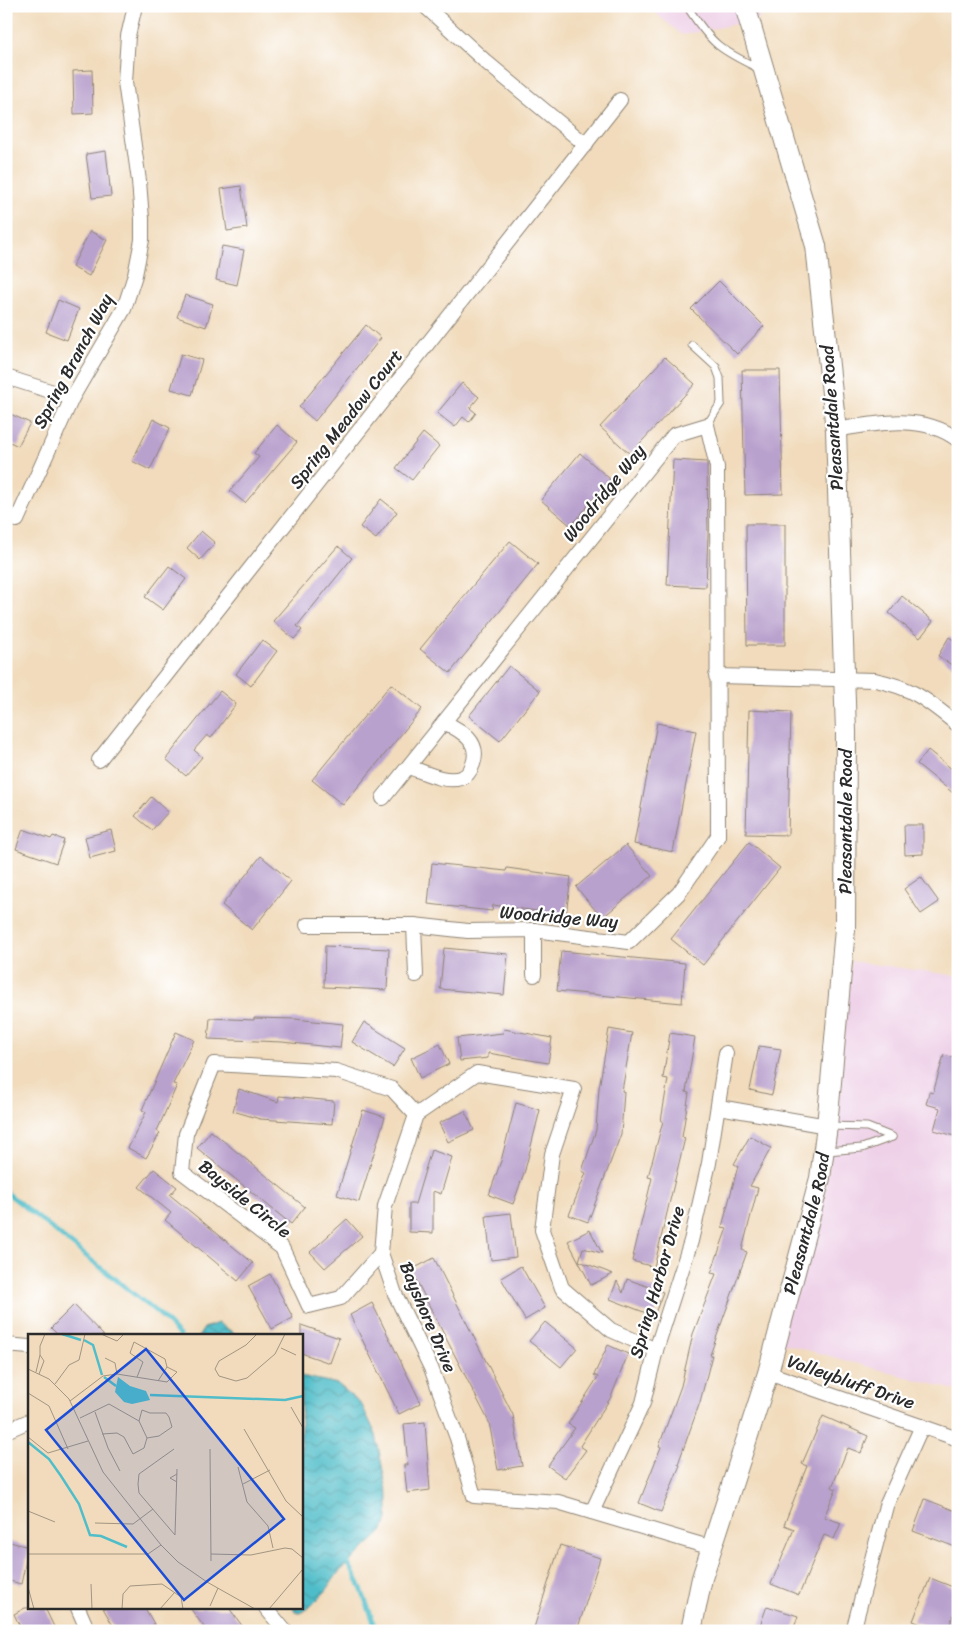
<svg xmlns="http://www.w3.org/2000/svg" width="964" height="1637" font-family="Sriracha,sans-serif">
<defs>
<pattern id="water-waves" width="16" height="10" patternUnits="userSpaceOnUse" patternTransform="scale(1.25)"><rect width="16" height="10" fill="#50bdc9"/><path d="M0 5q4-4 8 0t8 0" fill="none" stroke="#439aa3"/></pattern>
</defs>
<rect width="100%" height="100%" fill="#fff"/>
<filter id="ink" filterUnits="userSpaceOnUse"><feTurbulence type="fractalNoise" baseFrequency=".02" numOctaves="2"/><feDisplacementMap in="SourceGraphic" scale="10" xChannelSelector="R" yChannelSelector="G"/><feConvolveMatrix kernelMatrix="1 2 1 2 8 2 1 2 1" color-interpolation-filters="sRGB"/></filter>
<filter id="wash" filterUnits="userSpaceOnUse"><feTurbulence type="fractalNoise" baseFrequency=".0096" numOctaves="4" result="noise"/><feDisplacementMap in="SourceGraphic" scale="20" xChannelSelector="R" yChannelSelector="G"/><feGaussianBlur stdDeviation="1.12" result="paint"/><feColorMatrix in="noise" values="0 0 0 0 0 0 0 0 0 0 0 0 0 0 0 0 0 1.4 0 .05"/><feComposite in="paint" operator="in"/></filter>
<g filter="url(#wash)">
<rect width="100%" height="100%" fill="#f1dbbc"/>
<g fill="#eed0e7">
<polygon points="647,6 758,6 760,19 682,35"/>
<polygon points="851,961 958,976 958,1391 774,1341 829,1167"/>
</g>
<g fill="url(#water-waves)" stroke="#3e747a">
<polygon points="218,1323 239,1336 199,1336 204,1328"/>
<polygon points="301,1376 338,1384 362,1405 376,1435 388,1496 388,1519 382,1532 338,1573 326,1591 310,1607 300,1613 295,1612 293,1608 301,1608"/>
</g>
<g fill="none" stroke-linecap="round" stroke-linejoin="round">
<g stroke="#50bdc9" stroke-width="4.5">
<polyline points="6,1192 160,1315 180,1336"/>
<polyline points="348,1563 359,1583 377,1631"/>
</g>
</g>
<g id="blocks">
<g fill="#b9a1cd">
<polygon points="92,70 93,113 74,114 73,71"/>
<polygon points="106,151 111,196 92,198 86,154"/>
<polygon points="241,186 247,228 227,231 221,189"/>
<polygon points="90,231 107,240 89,276 72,267"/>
<polygon points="222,246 244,250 237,285 216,280"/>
<polygon points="719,281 764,326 737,354 691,309"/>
<polygon points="185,295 213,304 206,327 177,317"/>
<polygon points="58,300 79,309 67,340 46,332"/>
<polygon points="366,325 381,338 315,421 299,407"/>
<polygon points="181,354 202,360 192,395 171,389"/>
<polygon points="665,357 695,384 630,454 600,427"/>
<polygon points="742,370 780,370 783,494 745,495"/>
<polygon points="462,383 479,397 470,408 476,413 469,422 463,417 455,427 437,413"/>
<polygon points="6,412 30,423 18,446 6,440"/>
<polygon points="153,419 170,428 150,470 132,461"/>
<polygon points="277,425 297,442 245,503 230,491 259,457 254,453"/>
<polygon points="423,433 439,446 412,480 396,468"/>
<polygon points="580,453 610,479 571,526 541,500"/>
<polygon points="673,460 707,462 708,534 706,587 667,585"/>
<polygon points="381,499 397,512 376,539 360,527"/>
<polygon points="746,524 785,524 785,645 747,645"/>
<polygon points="201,531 215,543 200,560 187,548"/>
<polygon points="510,541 538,564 450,673 420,649"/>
<polygon points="338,546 352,558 297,626 302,630 294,639 273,621"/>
<polygon points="169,566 186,579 163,610 145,597"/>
<polygon points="902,596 933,621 920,638 889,613"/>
<polygon points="949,637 958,643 958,669 938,656"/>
<polygon points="262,640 277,651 251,686 236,674"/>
<polygon points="509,666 540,691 500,741 469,716"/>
<polygon points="391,684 422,709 343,805 312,780"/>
<polygon points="220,691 236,704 211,738 207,735 194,750 202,757 186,776 166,759"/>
<polygon points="749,710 791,712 788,835 746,834"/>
<polygon points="657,723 696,731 673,852 634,844"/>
<polygon points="928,750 958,774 958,797 917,764"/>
<polygon points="151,797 168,812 152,830 135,816"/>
<polygon points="904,825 923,825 923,854 905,855"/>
<polygon points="23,829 51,839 53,836 64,840 56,863 16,849"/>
<polygon points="111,830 116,851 90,858 85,837"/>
<polygon points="749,842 780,868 703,965 671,939"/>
<polygon points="626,845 652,876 602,918 576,887"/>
<polygon points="261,856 291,881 252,930 222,905"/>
<polygon points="432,863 506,871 507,868 571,877 566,915 493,905 492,911 428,904"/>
<polygon points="921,877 939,902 921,914 904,889"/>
<polygon points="325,946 389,949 387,990 324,987"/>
<polygon points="444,948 508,954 504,995 440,989"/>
<polygon points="561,951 685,963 682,1003 557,991"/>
<polygon points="210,1018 254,1020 254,1018 295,1019 343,1024 340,1048 282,1042 208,1039"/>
<polygon points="364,1022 405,1048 393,1067 352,1042"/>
<polygon points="504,1029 552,1038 548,1063 488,1053 488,1058 460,1061 457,1038 503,1033"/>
<polygon points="609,1029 632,1033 622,1091 624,1092 621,1134 588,1222 569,1215 586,1173 582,1171 596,1130 599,1088"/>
<polygon points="176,1032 194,1040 173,1084 177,1085 157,1131 160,1133 146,1158 128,1148 146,1112 142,1110"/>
<polygon points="670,1033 695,1037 686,1092 689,1093 682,1137 685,1138 654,1267 632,1261 652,1178 648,1177 663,1121 661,1121 668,1079 663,1078"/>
<polygon points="440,1044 449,1064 420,1078 411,1058"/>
<polygon points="759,1046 781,1049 772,1095 750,1090"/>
<polygon points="944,1055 958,1059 958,1137 934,1130 940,1108 926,1104 929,1092 933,1093"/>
<polygon points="239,1089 278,1102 279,1096 334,1101 332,1124 260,1119 233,1111"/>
<polygon points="516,1103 540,1110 525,1170 513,1204 489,1195 501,1161"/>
<polygon points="363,1110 385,1117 359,1202 337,1195"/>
<polygon points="465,1111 474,1130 448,1142 439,1123"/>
<polygon points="211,1131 305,1207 291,1224 197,1148"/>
<polygon points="750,1136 771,1148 750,1186 758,1188 742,1250 747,1252 710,1355 712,1355 700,1402 678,1464 680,1465 661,1512 639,1503 661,1447 659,1446 681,1386 693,1334 716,1274 711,1273 727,1228 722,1227 738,1166 734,1164"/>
<polygon points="431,1150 452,1157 441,1194 433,1191 433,1233 409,1232 409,1204 415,1204"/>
<polygon points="154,1169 177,1187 170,1195 253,1263 238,1281 165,1220 171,1213 139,1187"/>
<polygon points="511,1213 516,1257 491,1260 486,1216"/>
<polygon points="347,1219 362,1236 325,1268 310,1252"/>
<polygon points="590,1230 602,1253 583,1248 579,1261 613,1274 591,1285 568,1241"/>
<polygon points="434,1258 513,1415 522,1466 498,1470 489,1422 411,1270"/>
<polygon points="521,1266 545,1308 525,1320 501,1278"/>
<polygon points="270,1274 293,1318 272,1329 248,1286"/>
<polygon points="627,1279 663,1292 654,1316 610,1299 617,1281 623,1293"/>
<polygon points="372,1303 421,1403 399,1414 350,1315"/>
<polygon points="74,1305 104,1336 59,1336 51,1328"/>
<polygon points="545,1322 577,1348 561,1367 529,1341"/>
<polygon points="301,1325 339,1338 330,1363 301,1353"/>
<polygon points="608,1345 628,1354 611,1397 580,1446 586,1450 565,1478 548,1466 575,1428 568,1424 598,1377 594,1375"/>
<polygon points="823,1416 868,1436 861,1453 848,1448 832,1487 836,1489 824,1517 841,1523 834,1539 824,1535 799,1595 771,1584 794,1529 784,1525 807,1466 802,1464"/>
<polygon points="425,1422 430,1490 407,1493 404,1465 408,1465 404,1424"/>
<polygon points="925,1499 958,1512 958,1548 913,1531"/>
<polygon points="6,1541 29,1547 21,1584 6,1580"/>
<polygon points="560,1545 600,1558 577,1631 533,1631"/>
<polygon points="930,1578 958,1589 958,1604 947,1631 938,1631 913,1621"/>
<polygon points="767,1606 798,1616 793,1631 758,1631"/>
<polygon points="25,1608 45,1608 56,1631 22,1631 14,1614"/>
<polygon points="103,1608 145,1608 158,1631 116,1631"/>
<polygon points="190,1608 229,1608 246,1631 207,1631"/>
</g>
</g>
</g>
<g filter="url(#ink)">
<use href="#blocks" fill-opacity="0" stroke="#8e8374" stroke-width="1"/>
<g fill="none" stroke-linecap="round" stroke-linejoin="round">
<g stroke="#8e8374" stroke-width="9">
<g id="service">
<path d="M687,6C711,44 720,50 760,69"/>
<polyline points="692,345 716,367 720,378 721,403 707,425"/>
<polyline points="829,1126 867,1127 892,1137"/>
<polyline points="827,1151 862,1148 892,1137"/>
</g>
</g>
<g stroke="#8e8374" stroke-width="16">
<g id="minor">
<polyline points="425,6 486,62 586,145"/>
<polyline points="6,377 72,398"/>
<path d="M836,430C876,423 923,413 958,440"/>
<polyline points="17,520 72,398 124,309 135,275 142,240 142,219 139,181 125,82 128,36 135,6"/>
<path d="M716,676L875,680C914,688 928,701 958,725"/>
<polyline points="99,760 620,100"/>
<path d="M409,767C424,772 444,783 461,778C467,776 471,770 473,764C481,742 462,731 444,722"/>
<polyline points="307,925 414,925 468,931 534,930 629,942 679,893 718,836 717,467 707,425 674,435 383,798"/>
<polyline points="414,925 416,975"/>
<polyline points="534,975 534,930"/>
<polyline points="719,1107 827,1126"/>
<polyline points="381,1253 341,1298 309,1306 282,1248 182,1172 186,1134 214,1064 336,1071 392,1089 416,1115"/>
<polyline points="6,1345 29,1347"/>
<polyline points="656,1350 611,1330 562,1288 542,1230 552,1154 574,1089 477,1073 416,1115 385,1206 381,1253 395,1294 431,1368 457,1438 474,1496 558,1502 712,1548"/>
<polyline points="768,1373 958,1439"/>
<polyline points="6,1431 29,1421"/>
<polyline points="592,1512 643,1403 656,1350 691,1241 709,1163 726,1053"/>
<polyline points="78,1608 88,1631"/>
<polyline points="266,1608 285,1631"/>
<polyline points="853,1631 886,1506 922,1426"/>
</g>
</g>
<g stroke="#8e8374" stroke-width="22">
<g id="secondary">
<path id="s1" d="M691,1631L702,1578L768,1373L820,1178L827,1126L845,929L846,732L836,430L816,246L745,6"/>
</g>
</g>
<use href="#service" stroke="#fff" stroke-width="7"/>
<use href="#minor" stroke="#fff" stroke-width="14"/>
<use href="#secondary" stroke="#fff" stroke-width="20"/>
</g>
</g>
<g text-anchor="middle" stroke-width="4.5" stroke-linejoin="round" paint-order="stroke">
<g font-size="18" fill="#2b2b2b" stroke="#fff">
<text transform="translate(73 361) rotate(-62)" y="6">Spring Branch Way</text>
<text transform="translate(832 418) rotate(-94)" y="6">Pleasantdale Road</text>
<text transform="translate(346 419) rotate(-52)" y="6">Spring Meadow Court</text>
<text transform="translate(604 493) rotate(-51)" y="6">Woodridge Way</text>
<text dy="6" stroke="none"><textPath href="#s1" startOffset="829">Pleasantdale Road</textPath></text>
<text transform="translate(559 917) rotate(5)" y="6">Woodridge Way</text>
<text transform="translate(245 1199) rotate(39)" y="6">Bayside Circle</text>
<text dy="6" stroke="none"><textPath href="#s1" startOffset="424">Pleasantdale Road</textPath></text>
<text transform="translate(657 1282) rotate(-74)" y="6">Spring Harbor Drive</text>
<text transform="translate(428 1317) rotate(67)" y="6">Bayshore Drive</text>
<text transform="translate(851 1382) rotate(19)" y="6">Valleybluff Drive</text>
</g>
</g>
<g transform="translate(28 1334)">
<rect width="275" height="275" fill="#f1dbbc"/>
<path d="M90,43L102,52L118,57L122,66L104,70L96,68L87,58Z" fill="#50bdc9"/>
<path fill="none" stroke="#50bdc9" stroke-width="2.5" d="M34,0L53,6M56,6L65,11L74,41M76,43L88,52M122,61L257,66L275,62M0,108L21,125L33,142L51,170L62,201L73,202L99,213"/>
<path fill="none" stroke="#a29582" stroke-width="1" d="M73,0L89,7L96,0M229,0L218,11L191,27L187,35L191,42L208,47L219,44L247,20L257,0M253,14L268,21M12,21V12L17,0M77,24L87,29L89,40M0,35L21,45L41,65L75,138L133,211L150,228L179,248L227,275M8,38L12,21L16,27L11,40M130,47L139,33M27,50L41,31L51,26L57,0M0,59L21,72L40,115M42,67L75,42L89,40L139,48L149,38L139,33L137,25L106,8L102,19L115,28L109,43M263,73L275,94M67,78L80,114L92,137M52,84L81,70L111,87L119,104L116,114L105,120L96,103L89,99L74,100M111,87L114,76L122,79H138L141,83L144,93L131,102L119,104M216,95L258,167L275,183M0,103L20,119L60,107M146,115L111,140L110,150L111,159L147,201L149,135M182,115L183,227M210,133L219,168L240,192L245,214M149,140L142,144L149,148M215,150L242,136M0,177L27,188M67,189L105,190L125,175M0,220H120L133,211M183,220L223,221L257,214L264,215L275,224M63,250L64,275M0,253L6,275M182,272L190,254M94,275L95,260L102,252L134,250L153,263L155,275M132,275L147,258M241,275L275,235"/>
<path fill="#1d4ed8" fill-opacity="0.15" stroke="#1d4ed8" stroke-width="2.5" d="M118,15L256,185L156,266L18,96Z"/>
<rect width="275" height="275" fill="none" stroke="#2b2b2b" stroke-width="2.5"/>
</g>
<rect width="964" height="1637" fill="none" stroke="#fff" stroke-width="25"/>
</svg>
